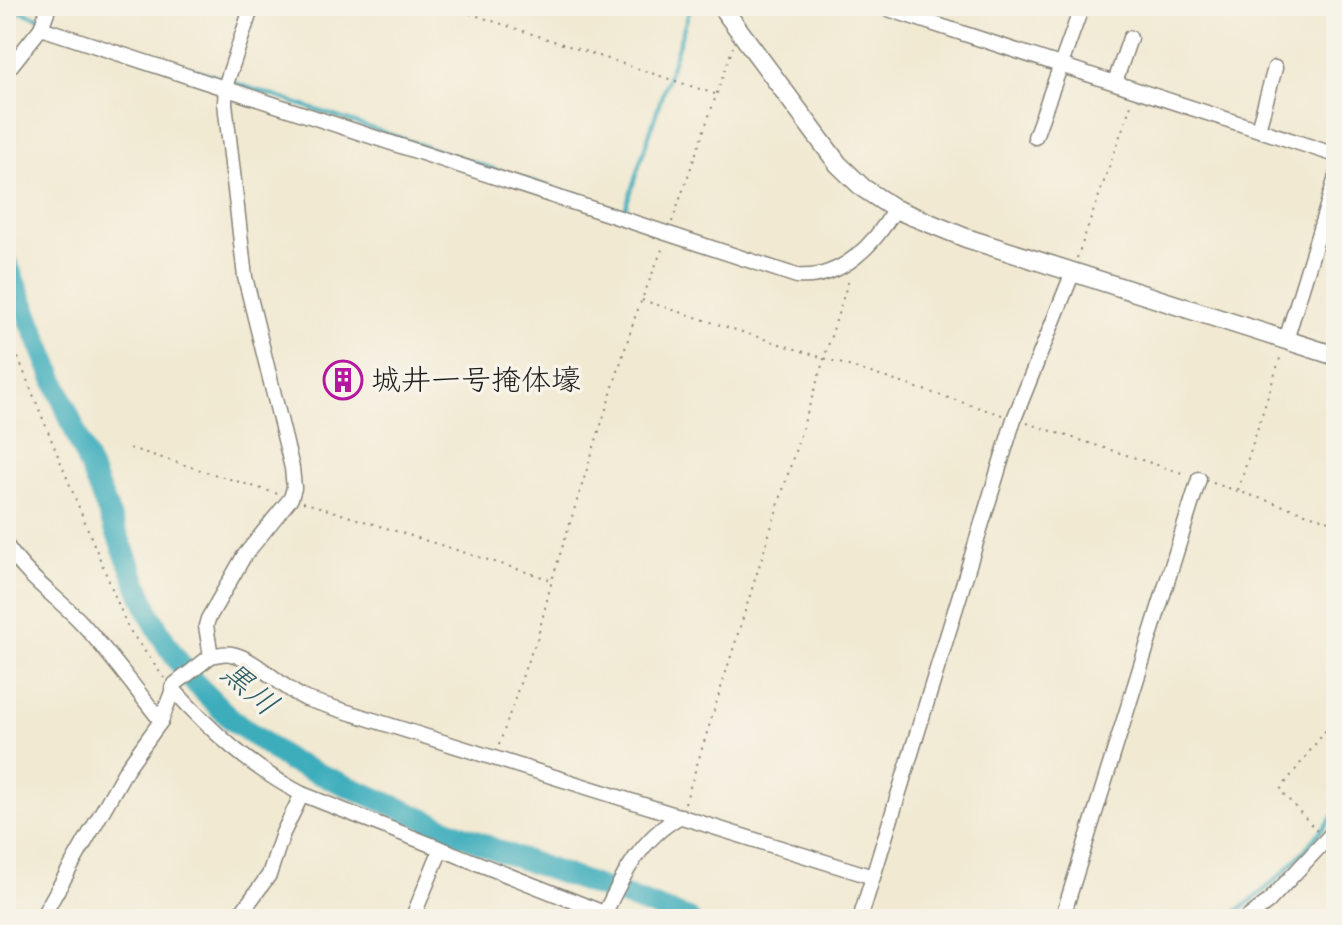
<svg xmlns="http://www.w3.org/2000/svg" width="1342" height="925" font-family="'Shantell Sans','Klee One',sans-serif">
<rect width="100%" height="100%" fill="#f7f3e8"/>
<filter id="ink" filterUnits="userSpaceOnUse"><feTurbulence type="fractalNoise" baseFrequency=".0125" numOctaves="2"/><feDisplacementMap in="SourceGraphic" scale="16" xChannelSelector="R" yChannelSelector="G"/><feConvolveMatrix kernelMatrix="1 2 1 2 8 2 1 2 1" color-interpolation-filters="sRGB"/></filter>
<filter id="wash" filterUnits="userSpaceOnUse"><feTurbulence type="fractalNoise" baseFrequency=".006" numOctaves="4" result="noise"/><feDisplacementMap in="SourceGraphic" scale="32" xChannelSelector="R" yChannelSelector="G"/><feGaussianBlur stdDeviation="1.8" result="paint"/><feColorMatrix in="noise" values="0 0 0 0 0 0 0 0 0 0 0 0 0 0 0 0 0 1.4 0 .05"/><feComposite in="paint" operator="in"/></filter>
<g filter="url(#wash)">
<rect width="100%" height="100%" fill="#f1e9d2"/>
<g fill="none" stroke-linecap="round" stroke-linejoin="round">
<g stroke="#3eadbc" stroke-width="4">
<polyline points="6,7 224,79"/>
<polyline points="232,82 624,212 691,6"/>
<path d="M1224,919C1269,893 1303,853 1336,813"/>
</g>
<polyline stroke="#3eadbc" stroke-width="22" points="6,261 150,615 168,647 192,680 231,719 289,761 499,851 689,919"/>
</g>
</g>
<g filter="url(#ink)">
<g fill="none" stroke-linecap="round" stroke-linejoin="round">
<g stroke="#868277" stroke-width="17">
<g id="minor">
<polyline points="879,6 1336,155"/>
<path d="M41,28L797,276C841,280 874,245 895,209"/>
<polyline points="6,72 41,28 49,6"/>
<polyline points="1115,82 1130,38"/>
<polyline points="1258,129 1275,68"/>
<polyline points="1035,137 1082,6"/>
<polyline points="1286,340 1336,177"/>
<path d="M6,545C27,577 53,594 79,620C109,652 134,687 161,721"/>
<path d="M211,656C218,655 225,652 231,654C256,658 281,688 306,699L873,877"/>
<path d="M172,688C211,731 250,767 302,794L619,919"/>
<polyline points="41,919 127,768 161,721 175,684 211,656 206,626 208,619 244,556 291,498 294,488 292,468 245,277 225,103 226,84 252,6"/>
<polyline points="237,919 269,875 283,833 302,794"/>
<polyline points="412,919 441,849"/>
<path d="M602,919C621,879 640,838 681,816"/>
<polyline points="860,919 1014,419 1073,272"/>
<polyline points="1062,919 1199,479"/>
<polyline points="1246,919 1268,902 1336,829"/>
</g>
</g>
<g stroke="#868277" stroke-width="21">
<polyline id="tertiary" points="721,6 838,164 863,188 895,209 966,238 1336,356"/>
</g>
<g stroke="#868277" stroke-width="2" stroke-dasharray="2 6" stroke-linecap="butt">
<polyline points="447,6 715,94"/>
<polyline points="672,222 733,47"/>
<polyline points="1077,258 1132,102"/>
<polyline points="642,300 1002,415"/>
<polyline points="6,328 128,628 164,678"/>
<polyline points="1027,423 1185,474"/>
<polyline points="130,448 278,494"/>
<polyline points="1213,483 1336,523"/>
<polyline points="1238,490 1281,355"/>
<polyline points="303,502 552,580"/>
<polyline points="499,745 528,660 537,640 552,580 636,314 663,247"/>
<polyline points="685,803 849,279"/>
<polyline points="1317,831 1280,790 1336,717"/>
</g>
<use href="#minor" stroke="#fff" stroke-width="14"/>
<use href="#tertiary" stroke="#fff" stroke-width="18"/>
</g>
</g>
<defs>
<g id="building-ring" transform="scale(2)"><circle r="9.5" fill="#f7f3e8" stroke="#b5179e" stroke-width="1.5"/><path d="M-4-6H4V6H1V3H-1V6H-4ZM-2.5-4.3h1.7v1.8h-1.7ZM.8-4.3h1.7v1.8H.8ZM-2.5-1h1.7V.8h-1.7ZM.8-1h1.7V.8H.8Z" fill="#b5179e"/></g>
</defs>
<g fill-rule="evenodd">
<use href="#building-ring" x="343" y="380"/>
</g>
<g text-anchor="middle" stroke-width="7" stroke-linejoin="round" paint-order="stroke">
<g font-size="30" fill="#1c1c1c" stroke="#f7f3e8" text-anchor="start">
<text x="371" y="390">城井一号掩体壕</text>
</g>
<g font-size="32" font-style="italic" fill="#2b5d64" stroke="#f7f3e8">
<text transform="translate(250 688) rotate(41)" y="11">黒川</text>
</g>
</g>
<rect width="1342" height="925" fill="none" stroke="#f7f3e8" stroke-width="32"/>
</svg>
